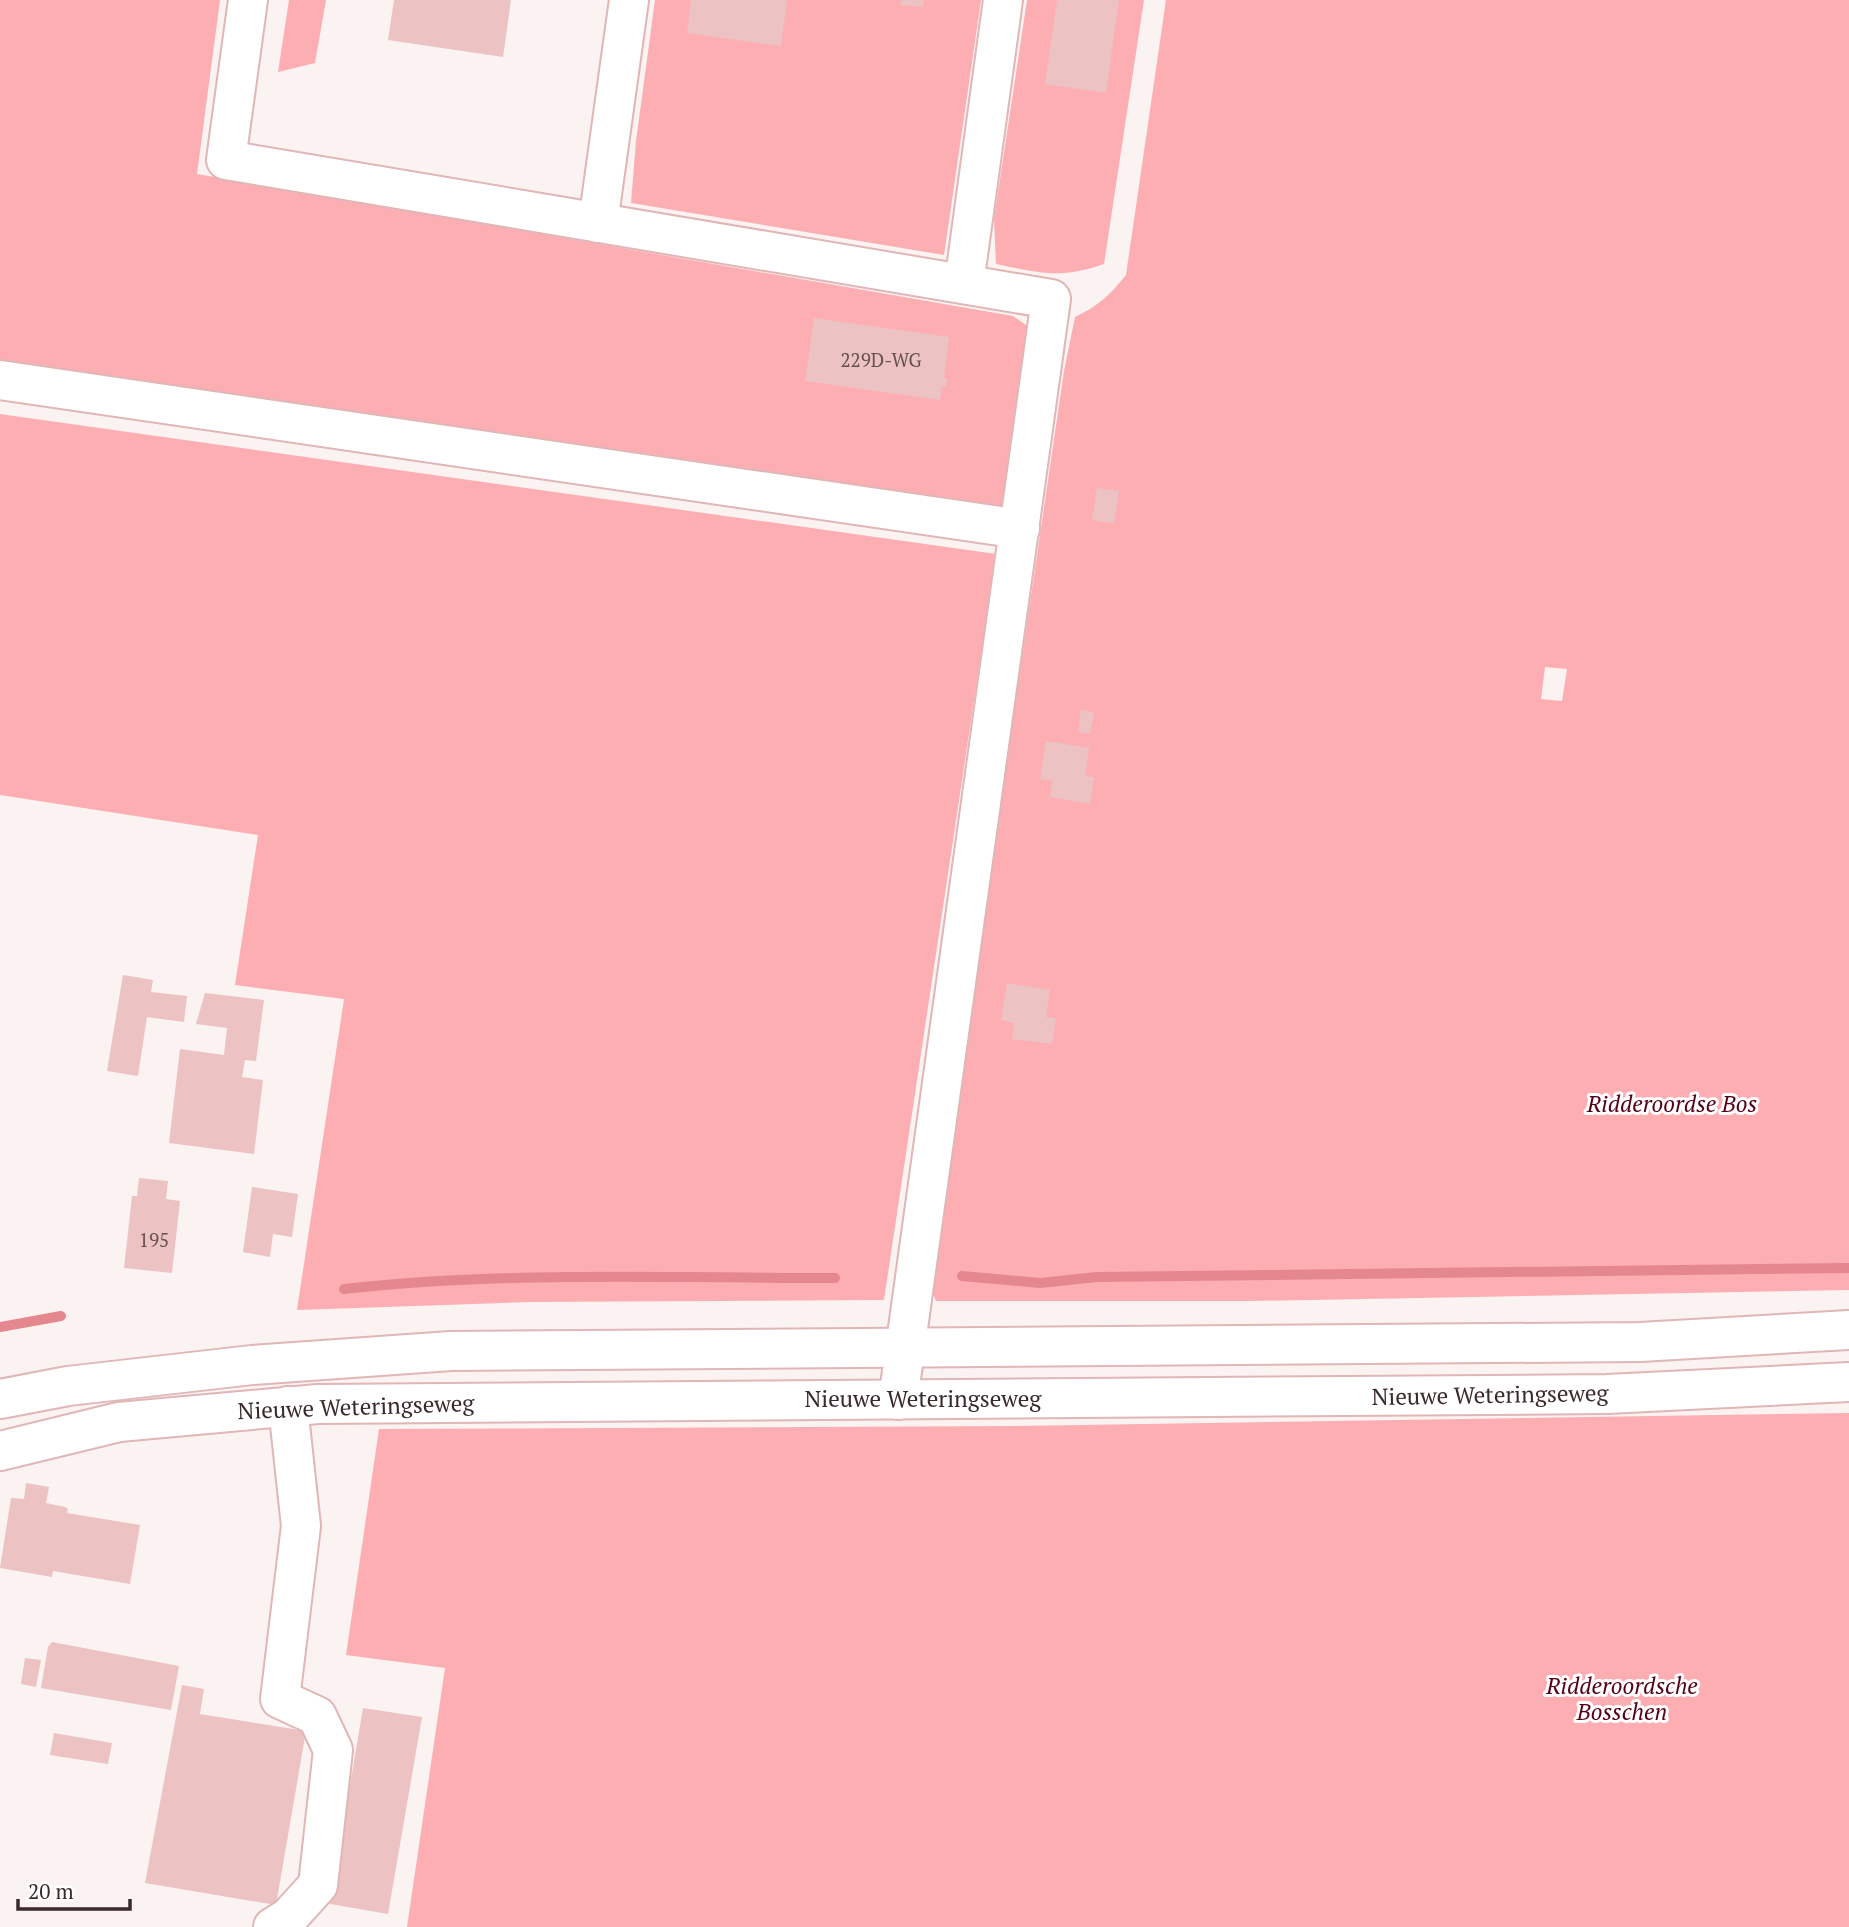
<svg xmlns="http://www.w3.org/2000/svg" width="1849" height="1927" font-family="'PT Serif',serif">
<rect width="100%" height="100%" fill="#fbf2f2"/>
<g fill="#fdaeb3" fill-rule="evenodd">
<polygon points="0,0 220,0 197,174 1013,316 1030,328 1002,510 0,363"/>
<polygon points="289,0 326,0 315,63 278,72"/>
<polygon points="655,0 981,0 944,255 631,203 636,141"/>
<path d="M1027,0H1144L1104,264C1062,279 1039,273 996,264L994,219Z"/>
<path d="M1166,0H1849V1290L1250,1301H936L930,1286L1064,371L1075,317C1097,307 1111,294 1126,275ZM1545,667L1567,669L1562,701L1541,699Z"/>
<polygon points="0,414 996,554 884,1300 529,1302 297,1310 344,999 235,985 258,835 0,795"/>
<polygon points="1849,1413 1849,1927 407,1927 445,1668 346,1655 379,1429 1011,1426"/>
</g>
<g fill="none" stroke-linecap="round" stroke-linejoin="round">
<g stroke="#e4878e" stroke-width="10">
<polyline points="962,1276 1040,1283 1097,1277 1849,1268"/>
<path d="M344,1289C506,1271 672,1278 835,1278"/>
<polyline points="0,1327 61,1316"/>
</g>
</g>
<g fill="#ecc2c3">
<polygon points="394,0 511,0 503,57 388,40"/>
<polygon points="691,0 787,0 781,46 687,33"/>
<polygon points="901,0 924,0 923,7 900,5"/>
<polygon points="1057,0 1119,0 1106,93 1045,84"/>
<polygon points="814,318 949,337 944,378 947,378 946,387 942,386 940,400 805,381"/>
<polygon points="1097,488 1119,491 1114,524 1092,520"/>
<polygon points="1081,710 1094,712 1090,734 1078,732"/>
<polygon points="1046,741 1089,748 1085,776 1094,777 1090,804 1050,797 1052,781 1040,779"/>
<polygon points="123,975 153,980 151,992 187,996 184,1022 147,1017 138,1076 107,1071"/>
<polygon points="1007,983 1050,990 1046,1017 1056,1018 1052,1044 1012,1039 1014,1023 1001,1020"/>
<polygon points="205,993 264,1000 256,1061 245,1060 242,1077 263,1080 254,1154 169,1143 180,1049 224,1055 227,1028 196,1024"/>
<polygon points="139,1178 168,1181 166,1199 180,1201 172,1273 124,1268 132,1196 137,1196"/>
<polygon points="252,1187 298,1194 292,1237 273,1234 270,1257 243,1252"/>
<polygon points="26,1483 49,1487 46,1503 65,1507 68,1509 67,1513 140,1525 130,1584 53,1571 52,1577 0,1568 11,1498 24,1499"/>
<polygon points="52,1642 179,1666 171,1710 41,1688 48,1647"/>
<polygon points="25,1658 41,1660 36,1687 21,1684"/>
<polygon points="182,1685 204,1689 200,1714 306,1731 276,1905 145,1883"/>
<polygon points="363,1708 422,1717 388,1914 330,1904"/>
<polygon points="54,1733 112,1743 108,1764 50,1755"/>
</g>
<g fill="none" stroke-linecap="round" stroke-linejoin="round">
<g stroke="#e0b6b7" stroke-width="42">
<g id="minor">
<polyline points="248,0 226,160 1051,299 898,1400"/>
<polyline points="598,223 629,0"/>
<polyline points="964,284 1003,0"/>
<polyline points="0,380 1020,529"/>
<polyline points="0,1451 119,1422 318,1404 1607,1394 1849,1382"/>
<polyline points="273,1927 289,1917 318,1885 333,1750 317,1716 280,1699 301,1526 288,1406"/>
</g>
</g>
<g stroke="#e0b6b7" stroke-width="42">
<polyline id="major" points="0,1399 68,1386 252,1365 451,1351 1640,1342 1849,1330"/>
</g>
<use href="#minor" stroke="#fff" stroke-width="38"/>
<use href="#major" stroke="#fff" stroke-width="38"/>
</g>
<g text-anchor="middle" stroke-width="6" stroke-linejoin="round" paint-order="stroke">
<g font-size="19" fill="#675051">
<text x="881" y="367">229D-WG</text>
<text x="154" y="1247">195</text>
</g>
<g font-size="23" font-style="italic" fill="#560017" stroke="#fff">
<text x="1672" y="1112">Ridderoordse Bos</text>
<text x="1622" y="1694">Ridderoordsche<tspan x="1622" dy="26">Bosschen</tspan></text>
</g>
<g font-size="23" fill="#3b2a2b" stroke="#fff">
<text transform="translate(1490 1395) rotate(-1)" y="8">Nieuwe Weteringseweg</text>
<text x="923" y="1407">Nieuwe Weteringseweg</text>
<text transform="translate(356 1407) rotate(-2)" y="8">Nieuwe Weteringseweg</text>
</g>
</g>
<path d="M18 1899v10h112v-10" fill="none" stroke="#3b2a2b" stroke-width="3.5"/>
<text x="28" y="1899" font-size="21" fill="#3b2a2b" stroke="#ffffff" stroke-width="5" paint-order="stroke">20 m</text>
</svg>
